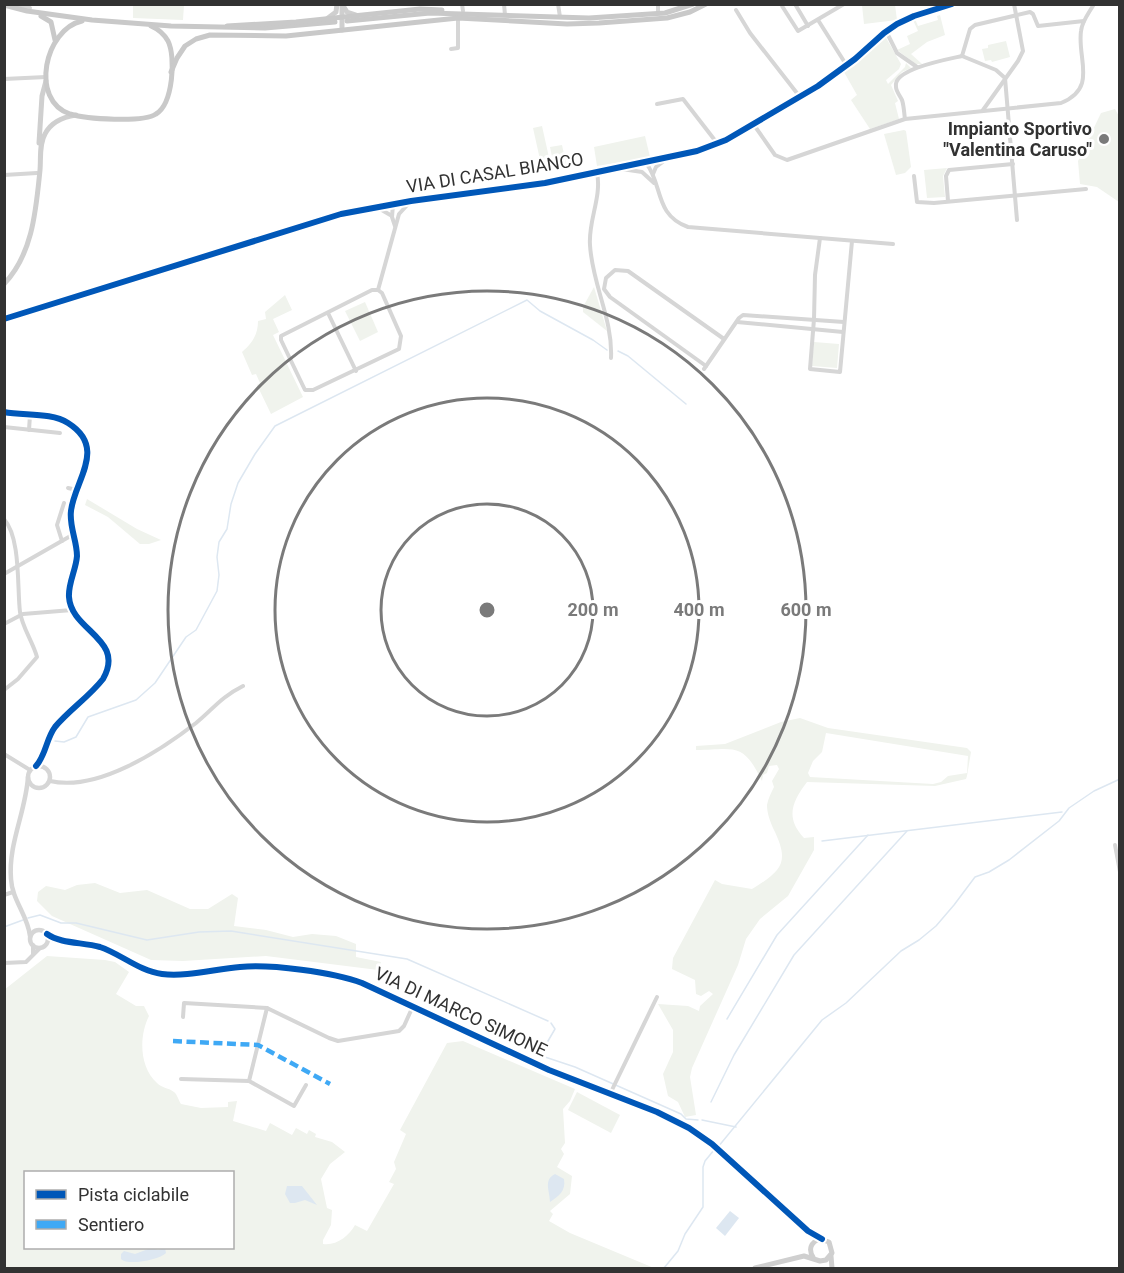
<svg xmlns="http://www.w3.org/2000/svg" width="1124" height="1273" font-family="Roboto,sans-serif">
<rect width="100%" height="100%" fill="#fff"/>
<g fill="#f0f3ed" fill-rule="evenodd">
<polygon points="133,5 184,5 183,20 133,18"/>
<polygon points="862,5 895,5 897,20 864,24"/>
<polygon points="940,15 945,35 927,42 911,54 922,64 916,64 897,50 910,44 907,36 918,31 913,20 915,19 918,26 938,20 937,16"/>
<polygon points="885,36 901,64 899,69 886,80 888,84 905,67 906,63 911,68 902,72 891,85 898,101 895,103 899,119 870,129 851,100 857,95 844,72 853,67"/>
<polygon points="1006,41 1010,57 992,62 991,60 985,61 982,49 988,48 988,45"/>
<polygon points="1115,109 1120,118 1119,202 1097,187 1080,184 1078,161 1101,113"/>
<polygon points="542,126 550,162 541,164 533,128"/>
<polygon points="904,130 906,131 911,167 905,173 896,175 884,134"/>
<polygon points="645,136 650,157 597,166 594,147"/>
<polygon points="562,145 567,168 555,171 550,147"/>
<polygon points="947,168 943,176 945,197 927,198 924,170"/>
<polygon points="594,287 607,331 583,312 583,307"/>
<path d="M285,295L292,310L273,319L279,332L273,335L303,397L271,414L257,385L260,383L256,374L252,375L242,352C252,343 258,335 258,321L266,319L265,312Z"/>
<polygon points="365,302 378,332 360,341 345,311"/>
<polygon points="814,342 839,344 837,368 812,366"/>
<polygon points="87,499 137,529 161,540 149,544 140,544 108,517 85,505"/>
<path d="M800,718L828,728L967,748L971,752L967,776L966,779L935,786L807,782C792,802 785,818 804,838L814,837V850L788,896L760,919L746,939L738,965L692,1068L690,1077L696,1115L685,1117L678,1102L668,1096L663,1074L673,1052V1030L658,1004L688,1006L699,1011L700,1006L713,994L709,991L701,996L696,994L695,980L672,969L673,958L715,880L722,884L752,889C783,870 790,862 773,828C770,821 767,813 767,805C768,799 771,793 774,787L772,781L779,769L777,765L769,766L767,773L763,775L762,781C743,742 736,749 696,750V746L725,744L781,722ZM826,733L968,756L967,773L948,776L941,782L933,784L810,777L808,773L813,761L822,752Z"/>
<polygon points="95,883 120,893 147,890 190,909 208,909 232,894 238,898 234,926 266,930 293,937 312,934 336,936 356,944 356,957 381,962 378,970 266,956 183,961 151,960 52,916 37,901 38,892 46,886 65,890 77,885"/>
<path d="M47,956L105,960L115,962L129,972L116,994L136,1006H144L149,1016C139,1036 139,1067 157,1083C162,1088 169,1088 174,1092C177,1094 179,1101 181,1104L201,1108L228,1107V1102L237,1101L233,1121L266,1131L270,1123L292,1135L296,1128L307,1134L309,1130L316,1134L315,1137L332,1142L345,1152L330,1164L321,1179L327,1208L332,1210L331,1225L323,1240V1244C336,1246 349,1236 355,1225L367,1231L394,1184L389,1182L396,1169L394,1162L406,1134L400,1130L447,1043L463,1041L575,1089L570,1101L563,1109L565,1143L561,1149L564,1154L557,1167L572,1176L570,1194L550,1211L553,1214L549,1221L570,1233L654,1268H5L4,990ZM26,1172H232V1248H26Z"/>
<polygon points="577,1092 620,1115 611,1133 568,1110"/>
</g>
<g fill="#dde7f1">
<path d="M555,1174L564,1179C566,1191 559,1196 550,1202C550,1191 543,1180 555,1174Z"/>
<polygon points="287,1186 302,1186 317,1205 305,1200 295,1203 290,1203 285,1194"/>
<polygon points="730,1211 739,1218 725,1236 716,1228"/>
<path d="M151,1248L158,1250L165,1248L166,1253C159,1260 128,1266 121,1259V1254L124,1251L135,1254Z"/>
</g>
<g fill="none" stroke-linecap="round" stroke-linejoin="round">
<g stroke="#dde7f1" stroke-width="1.5">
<polyline points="618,351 628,356 686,404"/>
<polyline points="55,741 64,742 76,737 88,717 136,700 155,683 186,637 196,630 217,591 219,575 217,557 219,542 227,529 231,504 238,483 255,454 275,426 527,300 540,311 593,340 607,350"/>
<polyline points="822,841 1062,812"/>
<polyline points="28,918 40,915 61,923 76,923 147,940 199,932 231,931 407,959 548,1021"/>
<polyline points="4,927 23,920"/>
<polyline points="727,1019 777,935 868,835"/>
<polyline points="551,1023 555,1029 541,1053 542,1056 575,1067 681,1114 686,1119 698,1120"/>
<polyline points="711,1102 734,1055 794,955 907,831"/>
<polyline points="702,1120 736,1127"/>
<polyline points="718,1147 822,1020 846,1003 901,951 919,940 936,926 954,905 975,877 989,872 1009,860 1059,821 1069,808 1094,791 1120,779"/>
<polyline points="664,1268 678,1251 685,1234 703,1207 703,1167 705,1161 714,1150"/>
</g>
<g stroke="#d6d6d6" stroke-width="4">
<polyline points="17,4 30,8"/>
<polyline points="462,4 463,11"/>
<polyline points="504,4 505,15"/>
<polyline points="558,4 560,17"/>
<polyline points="658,4 658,13"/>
<polyline points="795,4 808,26"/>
<polyline points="782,6 798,31 844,4"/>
<polyline points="736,10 750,33 800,97"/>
<polyline points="818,20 847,66"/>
<polyline points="886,31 897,53 917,67"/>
<polyline points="451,49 458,48 458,18"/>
<polyline points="962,56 996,70 1005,78 1017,220"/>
<polyline points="962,56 970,29 975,25 1030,12 1033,14 1038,26 1084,21"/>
<polyline points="4,79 46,77"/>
<polyline points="657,104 683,99 717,143"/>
<polyline points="983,110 1018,61 1023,51 1014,4"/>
<path d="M905,119C904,113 904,106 902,100C900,96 896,91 896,87C892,69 949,59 962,56"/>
<path d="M754,125L775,155L787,160L905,119L1061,103C1098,88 1077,59 1081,31C1082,21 1089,13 1094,4"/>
<path d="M646,163C663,184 654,215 688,227L893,244"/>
<polyline points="622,169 642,172 654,183"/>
<path d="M597,173C602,197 588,221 590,245C592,284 613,319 611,358"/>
<polyline points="653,174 656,167 668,158"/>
<polyline points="4,175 37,173"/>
<polyline points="914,176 917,202 934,203 1086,189"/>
<polyline points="948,201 946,176 949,170 1013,164"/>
<polyline points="393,204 392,217 395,226"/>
<polyline points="375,209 380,209 392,216"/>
<polyline points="820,238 815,275 814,319 810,369 840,372 852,241"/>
<polygon points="372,290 378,290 382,293 401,336 399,349 313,390 305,390 281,340 281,336"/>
<polyline points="378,290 399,214 410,202"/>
<polyline points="328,313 356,371"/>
<polyline points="737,322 843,332"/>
<polyline points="706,366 610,297 604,289 606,278 615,270 628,271 724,339"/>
<polyline points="704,369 739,318 743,315 844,322"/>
<polyline points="4,427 60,433"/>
<polyline points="29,430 30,415"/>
<polyline points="68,488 77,490"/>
<path d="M4,519C21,538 17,588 20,612C22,627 33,642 37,657L18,679L4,690"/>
<polyline points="62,541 57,525 64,503"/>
<polyline points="4,574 74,534"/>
<polyline points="4,624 23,614 72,610"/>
<polyline points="4,754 30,770"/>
<path d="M50,781C97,792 160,751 196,723C213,709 221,697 243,686"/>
<polyline points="1115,845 1120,872"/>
<polyline points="4,895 13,892"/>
<polyline points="33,945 33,954"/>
<polyline points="4,963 26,962 40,948"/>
<polyline points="183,1017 184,1003 267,1008"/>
<polyline points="181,1079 249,1081"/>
<polyline points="306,1085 294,1106 249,1081 267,1008 329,1038 338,1041 399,1031 404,1026 413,1006"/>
<polyline points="610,1094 657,997"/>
</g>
<g stroke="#d6d6d6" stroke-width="4.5">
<polyline points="4,319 341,214 411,201 545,183 697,151 726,140 818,86 855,59 884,33 897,24 914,16 952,4"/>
<path d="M4,412C24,416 51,412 68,423C108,448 74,481 71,511C69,526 77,541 77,556C76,570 68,583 69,597C71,631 126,639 103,679C89,697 69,710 55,727C46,739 46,755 36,766"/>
<circle cx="39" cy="777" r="11"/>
<path d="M28,777C26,811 8,844 11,879C12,900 28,916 30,936"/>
<circle cx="39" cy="939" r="9"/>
<path d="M47,934C61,944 83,942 100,947C121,954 139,971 162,974C187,977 215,969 240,967C270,964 333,972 362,983L549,1070L657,1112L689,1128L712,1144L808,1231L822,1239"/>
</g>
<g stroke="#cfcfcf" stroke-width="5">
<polyline points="342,4 342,30"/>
<polyline points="342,4 347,12 356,15"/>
<polyline points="328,18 336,12 337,4"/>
<polyline points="39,143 42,96 46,81"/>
<path d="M4,284C33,254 36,209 40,170C41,159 39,144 45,134C51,122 63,117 76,115"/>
<polyline points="831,1256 832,1268"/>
<path d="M755,1268L804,1256L820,1261L826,1260L832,1253L829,1242L820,1239C811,1242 808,1249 813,1257"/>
</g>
<g stroke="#c9c9c9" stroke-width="5">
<polyline points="4,5 27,11 92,20 171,26 265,28 335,22"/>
<polyline points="41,16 51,22 55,40"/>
<path d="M82,21C45,29 29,100 70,114C86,119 143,123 156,114C173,104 176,57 168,41C164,34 158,29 151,26"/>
<polyline points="347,21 430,13 589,18 665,13 693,4"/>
<polyline points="227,26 296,22 420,9 442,10"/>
<polyline points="171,72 177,58 185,46 196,39 210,35 286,36 458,18 567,24 599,23 667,18 690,12 706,4"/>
</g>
<polyline stroke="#3fa9f5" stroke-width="4.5" stroke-dasharray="9 4.5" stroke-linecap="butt" points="173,1041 258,1045 330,1084"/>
<g stroke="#fff" stroke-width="10">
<g id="cycleway">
<polyline points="4,319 341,214 411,201 545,183 697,151 726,140 818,86 855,59 884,33 897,24 914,16 952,4"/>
<path d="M4,412C24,416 51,412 68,423C108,448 74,481 71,511C69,526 77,541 77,556C76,570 68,583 69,597C71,631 126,639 103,679C89,697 69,710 55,727C46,739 46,755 36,766"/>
<path d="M47,934C61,944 83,942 100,947C121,954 139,971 162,974C187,977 215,969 240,967C270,964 333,972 362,983L549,1070L657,1112L689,1128L712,1144L808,1231L822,1239"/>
</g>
</g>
<use href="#cycleway" stroke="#0057b8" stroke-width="6"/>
</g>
<g fill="none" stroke="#7a7a7a" stroke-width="3">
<circle cx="487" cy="610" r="106"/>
<circle cx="487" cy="610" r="212"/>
<circle cx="487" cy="610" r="319"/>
</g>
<circle fill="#7a7a7a" stroke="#fff" stroke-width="2" cx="1104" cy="139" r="6"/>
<g text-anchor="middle" stroke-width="6" stroke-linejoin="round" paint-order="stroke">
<g font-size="18" font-weight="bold" fill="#323232" stroke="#fff" text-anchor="end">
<text x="1092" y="135">Impianto Sportivo<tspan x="1092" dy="21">"Valentina Caruso"</tspan></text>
</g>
<g font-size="18" fill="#323232" stroke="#fff">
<text transform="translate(495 173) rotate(-9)" y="6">VIA DI CASAL BIANCO</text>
<text transform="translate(461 1012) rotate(25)" y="6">VIA DI MARCO SIMONE</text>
</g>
</g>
<circle cx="487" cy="610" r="9" fill="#7a7a7a" stroke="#fff" stroke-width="3"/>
<g font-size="18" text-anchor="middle" font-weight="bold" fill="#7a7a7a" stroke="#fff" stroke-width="6" stroke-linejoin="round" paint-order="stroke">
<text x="593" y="616">200 m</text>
<text x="699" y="616">400 m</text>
<text x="806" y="616">600 m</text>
</g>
<rect width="1124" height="1273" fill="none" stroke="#323232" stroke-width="12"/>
<rect x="24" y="1171" width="210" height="78" fill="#ffffff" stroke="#adadad" stroke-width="1.5"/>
<rect x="36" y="1190" width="30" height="9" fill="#0057b8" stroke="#adadad" stroke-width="1.5"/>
<text x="78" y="1201" font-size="18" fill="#323232">Pista ciclabile</text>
<rect x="36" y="1220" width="30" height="9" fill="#3fa9f5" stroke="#adadad" stroke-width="1.5"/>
<text x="78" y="1231" font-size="18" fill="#323232">Sentiero</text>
</svg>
